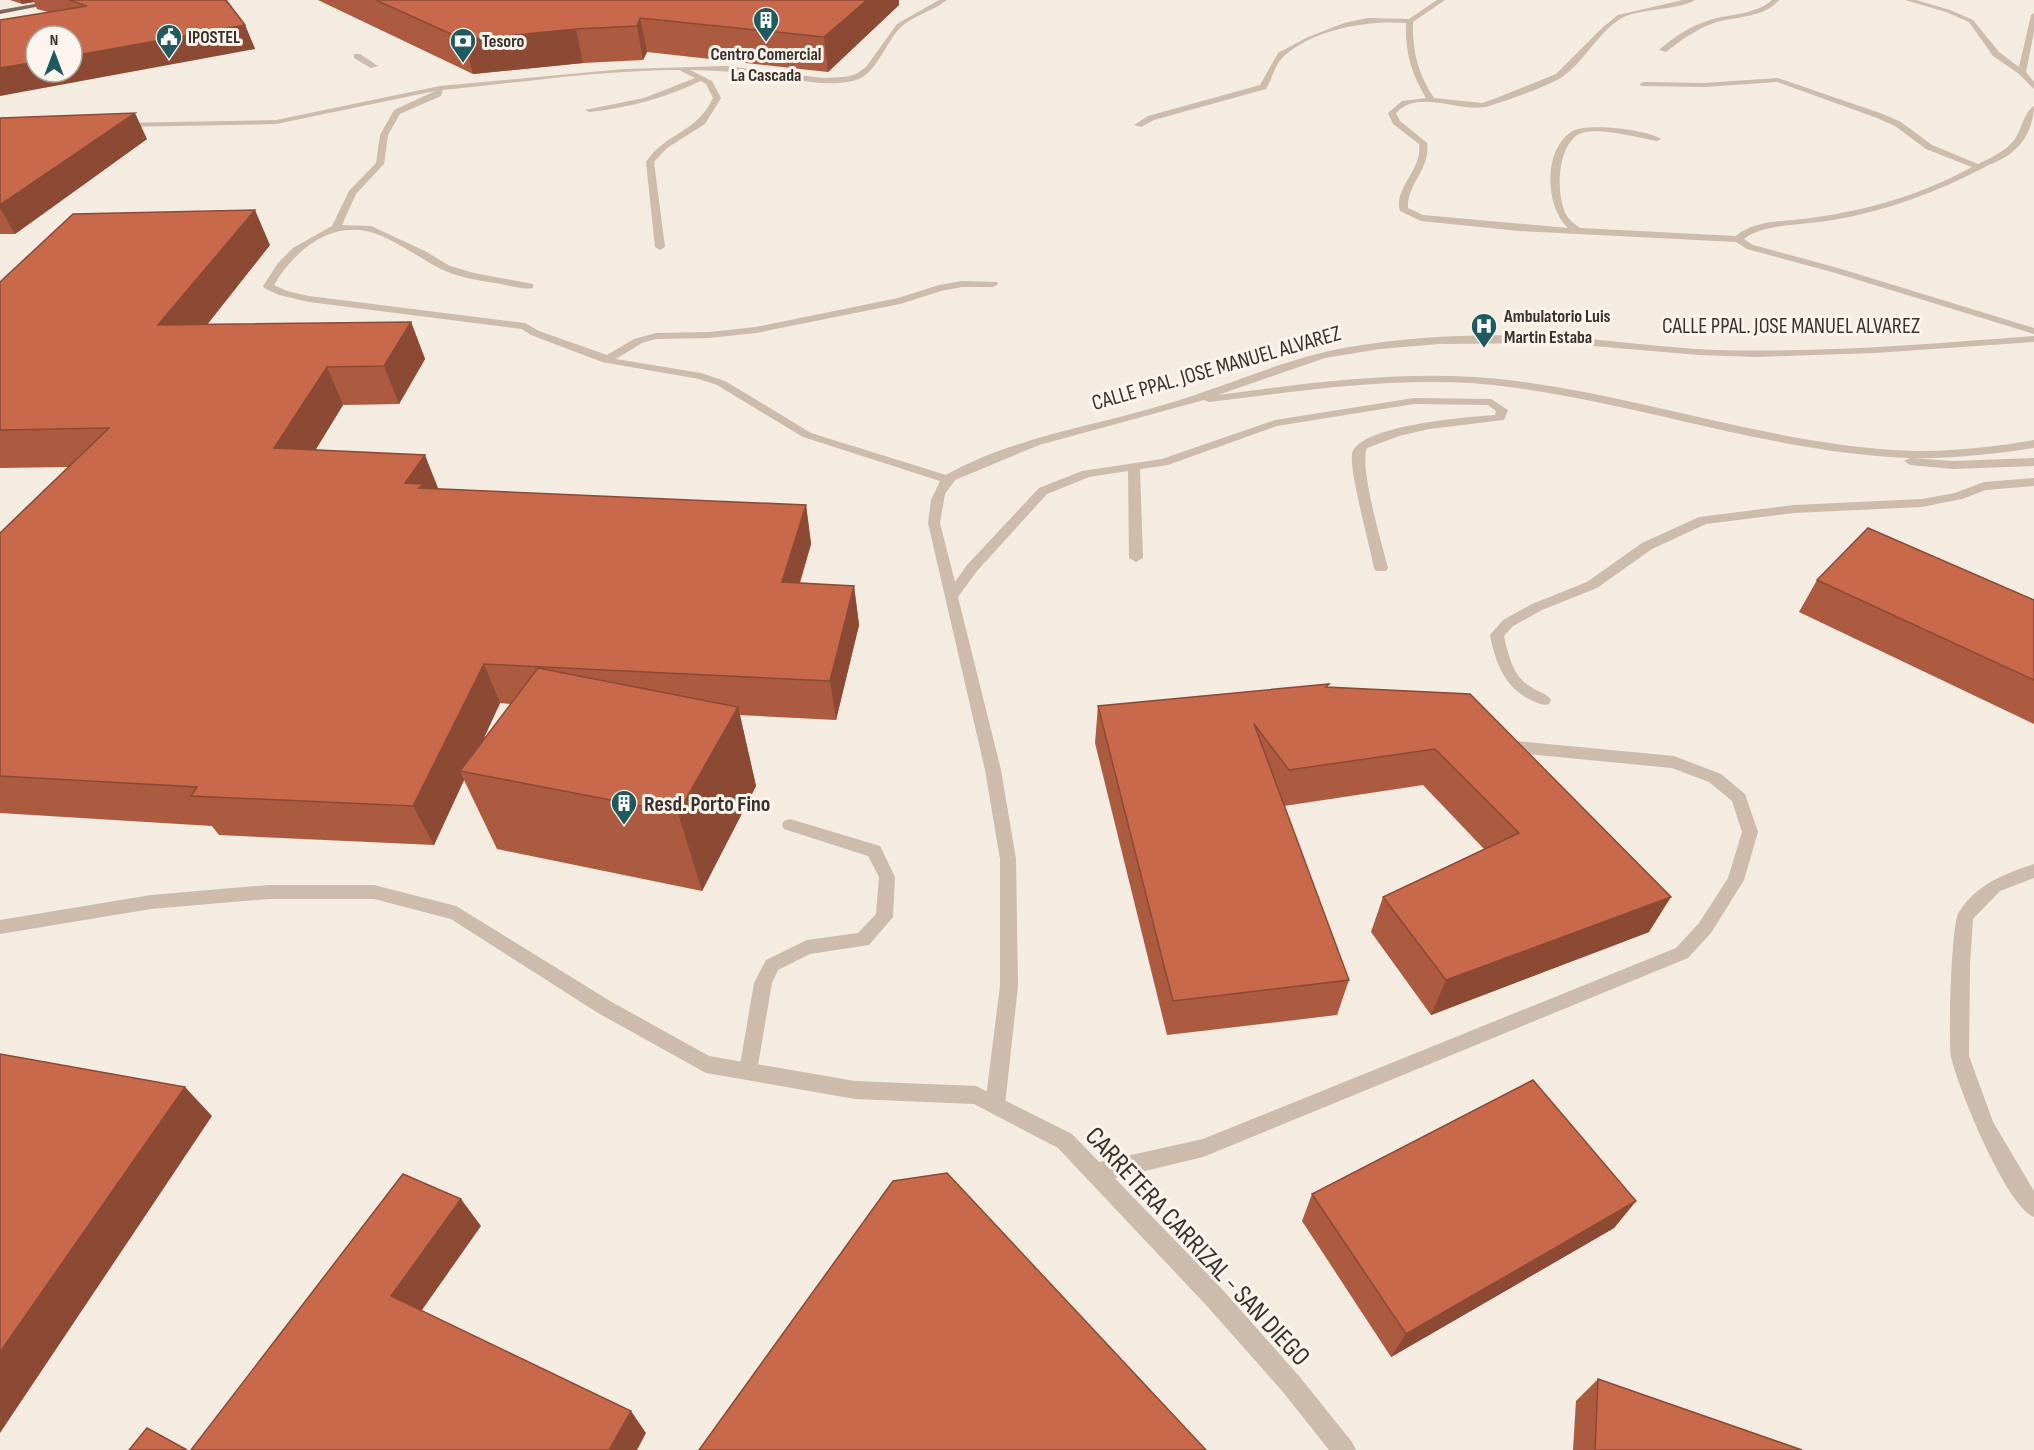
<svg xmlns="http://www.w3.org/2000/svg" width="2034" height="1450" font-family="'Sofia Sans Condensed',sans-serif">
<rect width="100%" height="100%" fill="#f4ebe1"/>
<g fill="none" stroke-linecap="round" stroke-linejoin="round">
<g fill="#cdbbac" fill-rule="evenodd">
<polygon points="354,54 360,54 378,66 371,68 354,58"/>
<path d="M684,67L712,81L721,98L705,124L667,148L654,162L665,247L660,250L655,247L646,162C666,132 696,134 713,98L706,84L701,81C665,98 628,108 589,112L585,110L644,98L695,78L681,71L680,69Z"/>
<polygon points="1505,740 1674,756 1721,774 1745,794 1758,832 1744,880 1711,933 1688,958 1203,1157 1095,1183 1088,1180 1085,1173 1088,1166 1095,1163 1203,1139 1676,948 1699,923 1728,878 1742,832 1732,801 1709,782 1672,768 1505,752 1500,750 1497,746 1500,742"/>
<polygon points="790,819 880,846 895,877 893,917 869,945 810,954 778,970 772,983 757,1071 755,1077 748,1080 741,1077 739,1071 754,983 766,960 807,940 858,933 876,914 879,877 868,856 784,829 782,825 784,821"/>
</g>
<g fill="#cdbbac" fill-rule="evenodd">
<path d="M939,0H947C934,11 913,15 900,28C887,41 877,70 861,78C836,90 789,78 762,75C657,61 548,80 443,90L441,96L400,114L388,135L384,164L356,194L342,225L371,226L425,251L450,266L474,273L533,284V288C523,290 511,286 501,284C482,281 461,278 443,270C422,260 389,235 366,231C326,223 292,254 274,285L287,291L309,296L525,323L539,331L607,355L634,339L656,333L709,332L756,327L898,298L939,285L962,281L997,282L998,284L993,287H962L941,291L900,304L756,333L709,338L656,339L642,343L616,359L701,373L725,381L811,433L946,475C1014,437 1090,427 1163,405C1226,387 1285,358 1349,347C1418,335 1491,333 1561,337C1613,340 1664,348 1716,350C1822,353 1928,344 2034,336V342L1875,353L1755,357L1699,355L1558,343L1439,344L1380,349L1325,358L1218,395C1316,382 1416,368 1516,381C1643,397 1766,442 1894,450C1941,453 1988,448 2034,440V448C1994,454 1953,459 1912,458L1953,461L2034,458V466L1953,469L1910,465L1904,461L1910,458C1776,453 1648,406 1517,388C1414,373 1311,390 1209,402L1204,400L1039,445L955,480L945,494L940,523L955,582L967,565L1039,488L1082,471L1162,459L1275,420L1414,398L1491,399L1508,410L1504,420L1429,429L1399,436L1367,448C1359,467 1382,544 1388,568L1386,571H1376L1374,568C1370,546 1349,471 1352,454C1358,425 1469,417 1495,415L1496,411L1488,405L1414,404L1277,426L1168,465L1140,469L1143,558L1136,562L1129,558L1128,471L1089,477L1047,494L977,571L958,597L1001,770L1016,859L1018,986L1005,1105L1002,1111L995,1114L988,1111L985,1105L1000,986V859L985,770L928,523L931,500L940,481L803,437L717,385L699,379L602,362L531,335L522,329L309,302L279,295L264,288L263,286L278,263L293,248L332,226L349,191L376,163L380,135L394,110L435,91L276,124L120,127L116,125L120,123L276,120L440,86L624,69L727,66L823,78L845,77L856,74L866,67L897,24Z"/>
<path d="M1437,0H1445L1413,22C1412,51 1418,74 1434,98L1482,103L1494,99L1556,74L1602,28L1618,15L1683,0H1695C1676,11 1638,8 1620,19C1597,34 1583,63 1562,77C1551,85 1499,104 1485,107C1456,112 1419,89 1396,113L1400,121L1427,143C1431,169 1407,183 1408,208L1423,215L1568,228C1545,207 1543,151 1571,132C1587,122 1647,130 1661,139L1657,141C1639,138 1596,126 1579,134C1557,146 1555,196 1567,216C1570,221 1576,225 1580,228L1736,236C1756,219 1786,222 1811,218C1826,216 1841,213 1856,210C1897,201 1935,187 1972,167L1926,149L1895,126L1877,118L1777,82L1704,87L1641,86L1640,84L1644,82L1704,83L1778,78L1883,114L1901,122L1932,145L1978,164C1992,157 2005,152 2015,139C2021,130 2025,111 2034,106C2034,123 2026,142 2011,153C2003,160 1992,163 1983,168C1935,193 1886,211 1833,220C1808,225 1763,223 1744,239L1753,245L1838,268L2034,328V334L1832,272L1747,249L1736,242L1519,231L1421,221L1400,211C1393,188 1423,170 1419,144L1393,124L1388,113L1402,101L1426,98C1411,74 1405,51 1406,23C1368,20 1314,29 1284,56C1275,64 1272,79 1266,89L1154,120L1141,127L1134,125L1148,116L1260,85L1278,53L1308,37L1344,23L1368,18L1409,19Z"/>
<path d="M1772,0H1779C1764,18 1736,16 1714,23C1696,29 1680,41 1666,52L1659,50C1673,37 1694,24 1713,19C1732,14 1757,14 1772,0Z"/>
<polygon points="1905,0 1916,0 1950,10 1973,20 1999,52 2019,67 2031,15 2034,13 2034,32 2026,72 2034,82 2034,89 2019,74 1993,56 1969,22 1946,12"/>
<path d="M2034,478V486L1986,490L1962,499L1922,507L1794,513L1706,524L1652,549L1597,588L1542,610L1513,626L1504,636C1508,654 1513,677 1531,687C1538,692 1547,693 1551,700L1549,704C1542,706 1538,703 1531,700C1505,688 1495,662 1490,635L1503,620L1532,604L1587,582L1642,543L1699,517L1794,505L1922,499L1955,493L1984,482Z"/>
<path d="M2034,864V878L2000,891L1973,919L1970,965L1969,1056L1993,1122L2034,1191V1217C2006,1206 1958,1088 1951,1057C1948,1042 1951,922 1959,912C1977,884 2004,874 2034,864Z"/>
</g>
<polygon fill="#cdbbac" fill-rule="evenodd" points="269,885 374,885 456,906 610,1001 709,1056 855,1081 976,1086 1072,1134 1222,1289 1299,1376 1352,1442 1356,1450 1329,1450 1283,1392 1206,1305 1058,1148 974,1104 855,1099 706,1073 598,1013 451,919 374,899 269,899 151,909 0,934 0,920 151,895"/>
<polygon fill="#7d675c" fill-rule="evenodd" points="57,0 71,0 0,14 0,10"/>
</g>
<g fill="#ac5a40" fill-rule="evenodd">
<polygon points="10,0 226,0 245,25 255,49 48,12 37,9 34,2 22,4"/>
<polygon points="318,0 899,0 899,5 828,72 647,52 643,60 583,63 473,74"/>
<polygon points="0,118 147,139 15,234 0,234"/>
<path d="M270,245L207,325L411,322L425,359L399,404L343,405L315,450L438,489L806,505L811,544L800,583L854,586L859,625L836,720L740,715L756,786L702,891L497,849L464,780L434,845L219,835L212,826L0,813V533L68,467L0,468V282ZM500,703L511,704L483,740Z"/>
<polygon points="1817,580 2034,600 2034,724 1799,612"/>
<polygon points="1329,687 1470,694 1649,932 1431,1015 1371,932 1383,897 1484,849 1423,785 1284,806 1349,980 1337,1015 1167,1035 1095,743 1098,706"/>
<polygon points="1312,1194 1636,1201 1614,1228 1391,1357 1302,1221"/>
<polygon points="1598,1379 1802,1450 1573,1450 1576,1401"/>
</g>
<g fill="#8c4a34">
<polygon points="20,0 33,0 34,2 22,4"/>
<polygon points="867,0 899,0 899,5 828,72 824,37"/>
<polygon points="640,18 647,52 643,60 637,26"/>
<polygon points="245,25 255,49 0,96 0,68 36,62 36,72 72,72 72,56"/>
<polygon points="576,29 583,63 473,74 464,40"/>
<polygon points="135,113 147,139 15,234 0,208 0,205"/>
<polygon points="255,210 270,245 177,362 158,325"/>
<polygon points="411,322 425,359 399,404 384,366"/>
<polygon points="327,367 343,405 293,487 274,448"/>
<polygon points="425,455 440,493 438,523 405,483"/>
<polygon points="806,505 811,544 788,621 782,582"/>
<polygon points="854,586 859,625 836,720 830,681"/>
<polygon points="484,664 500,703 468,772 460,771 464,780 434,845 413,806"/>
<polygon points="738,707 756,786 702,891 678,813"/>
<polygon points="1671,897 1649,932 1431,1015 1446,980"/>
<polygon points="185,1087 212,1116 0,1433 0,1352"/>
<polygon points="461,1199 481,1226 415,1320 391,1296"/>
<polygon points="1636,1201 1614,1228 1391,1357 1406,1334"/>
<polygon points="631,1411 646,1433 637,1450 609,1450"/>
</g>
<g fill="#c8694b" stroke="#8c4a34" stroke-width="1.5">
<polygon points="69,0 226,0 245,25 72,56 72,36 36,36 36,62 0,68 0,20 87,6"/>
<polygon points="376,0 867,0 824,37 640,18 637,26 576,29 464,40"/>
<polygon points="135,113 0,205 0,118"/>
<polygon points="255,210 158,325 411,322 384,366 327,367 274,448 425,455 405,483 423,484 419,488 806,505 782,582 854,586 830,681 484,664 413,806 191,796 197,787 0,776 0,533 109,428 0,430 0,282 73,214"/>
<polygon points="1868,528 2034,600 2034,680 1817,580"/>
<polygon points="538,668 738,707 678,813 460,771"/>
<polygon points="1329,684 1326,687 1470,694 1671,897 1446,980 1383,897 1519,833 1435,749 1289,770 1254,724 1349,980 1173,1001 1098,706"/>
<polygon points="0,1054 185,1087 0,1352"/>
<polygon points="1533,1080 1636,1201 1406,1334 1312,1194"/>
<polygon points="947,1173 1206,1450 699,1450 893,1181"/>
<polygon points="403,1174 461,1199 391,1296 631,1411 609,1450 191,1450"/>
<polygon points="1598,1379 1802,1450 1595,1450"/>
<polygon points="147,1428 187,1450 129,1450"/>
</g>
<defs>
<g id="building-pin" transform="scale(1.35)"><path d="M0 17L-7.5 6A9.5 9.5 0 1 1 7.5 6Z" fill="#1f5a5e" stroke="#fbf5ee"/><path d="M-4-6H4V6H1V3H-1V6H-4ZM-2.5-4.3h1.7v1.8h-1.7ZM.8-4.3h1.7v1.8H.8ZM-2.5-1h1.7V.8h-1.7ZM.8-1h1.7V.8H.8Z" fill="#fff"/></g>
<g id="civic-pin" transform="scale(1.35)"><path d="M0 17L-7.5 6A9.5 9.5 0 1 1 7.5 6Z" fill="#1f5a5e" stroke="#fbf5ee"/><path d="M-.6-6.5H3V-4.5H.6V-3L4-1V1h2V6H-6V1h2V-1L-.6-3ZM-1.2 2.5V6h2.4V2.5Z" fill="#fff"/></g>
<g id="bank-pin" transform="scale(1.35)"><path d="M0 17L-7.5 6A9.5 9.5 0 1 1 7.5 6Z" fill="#1f5a5e" stroke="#fbf5ee"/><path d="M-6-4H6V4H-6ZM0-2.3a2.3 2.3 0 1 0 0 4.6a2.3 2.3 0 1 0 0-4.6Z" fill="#fff"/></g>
<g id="hospital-pin" transform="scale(1.35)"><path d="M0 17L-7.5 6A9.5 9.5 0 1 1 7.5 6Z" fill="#1f5a5e" stroke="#fbf5ee"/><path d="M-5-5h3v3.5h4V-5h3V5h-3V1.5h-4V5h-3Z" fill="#fff"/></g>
</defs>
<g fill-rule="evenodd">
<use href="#building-pin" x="766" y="20"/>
<use href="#civic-pin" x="169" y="37"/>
<use href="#bank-pin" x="463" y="41"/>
<use href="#hospital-pin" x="1484" y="326"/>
<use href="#building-pin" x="624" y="803"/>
</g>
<g text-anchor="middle" stroke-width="6" stroke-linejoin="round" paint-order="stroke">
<g font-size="18" font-weight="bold" fill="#3b302b" stroke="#fbf5ee" text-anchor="start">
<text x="188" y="43">IPOSTEL</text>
<text x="482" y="47">Tesoro</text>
<text x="766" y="60" text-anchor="middle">Centro Comercial<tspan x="766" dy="21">La Cascada</tspan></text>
<text x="1504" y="322">Ambulatorio Luis<tspan x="1504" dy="21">Martin Estaba</tspan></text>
</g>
<g font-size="22" fill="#3b302b" stroke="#fbf5ee">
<text x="1791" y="333">CALLE PPAL. JOSE MANUEL ALVAREZ</text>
<text transform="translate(1216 367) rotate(-16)" y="8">CALLE PPAL. JOSE MANUEL ALVAREZ</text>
</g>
<g font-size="22" font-weight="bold" fill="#3b302b" stroke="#fbf5ee" text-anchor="start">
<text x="644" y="811">Resd. Porto Fino</text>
</g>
<g font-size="27" fill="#3b302b" stroke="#fbf5ee">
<text transform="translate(1198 1246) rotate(47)" y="9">CARRETERA CARRIZAL - SAN DIEGO</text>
</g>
</g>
<g transform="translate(54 54)"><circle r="28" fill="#fbf5ee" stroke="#aea6a0" stroke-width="1.5"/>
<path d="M0-4.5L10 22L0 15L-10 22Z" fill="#1f5a5e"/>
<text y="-9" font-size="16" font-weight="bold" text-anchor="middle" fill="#3b302b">N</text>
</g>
</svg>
